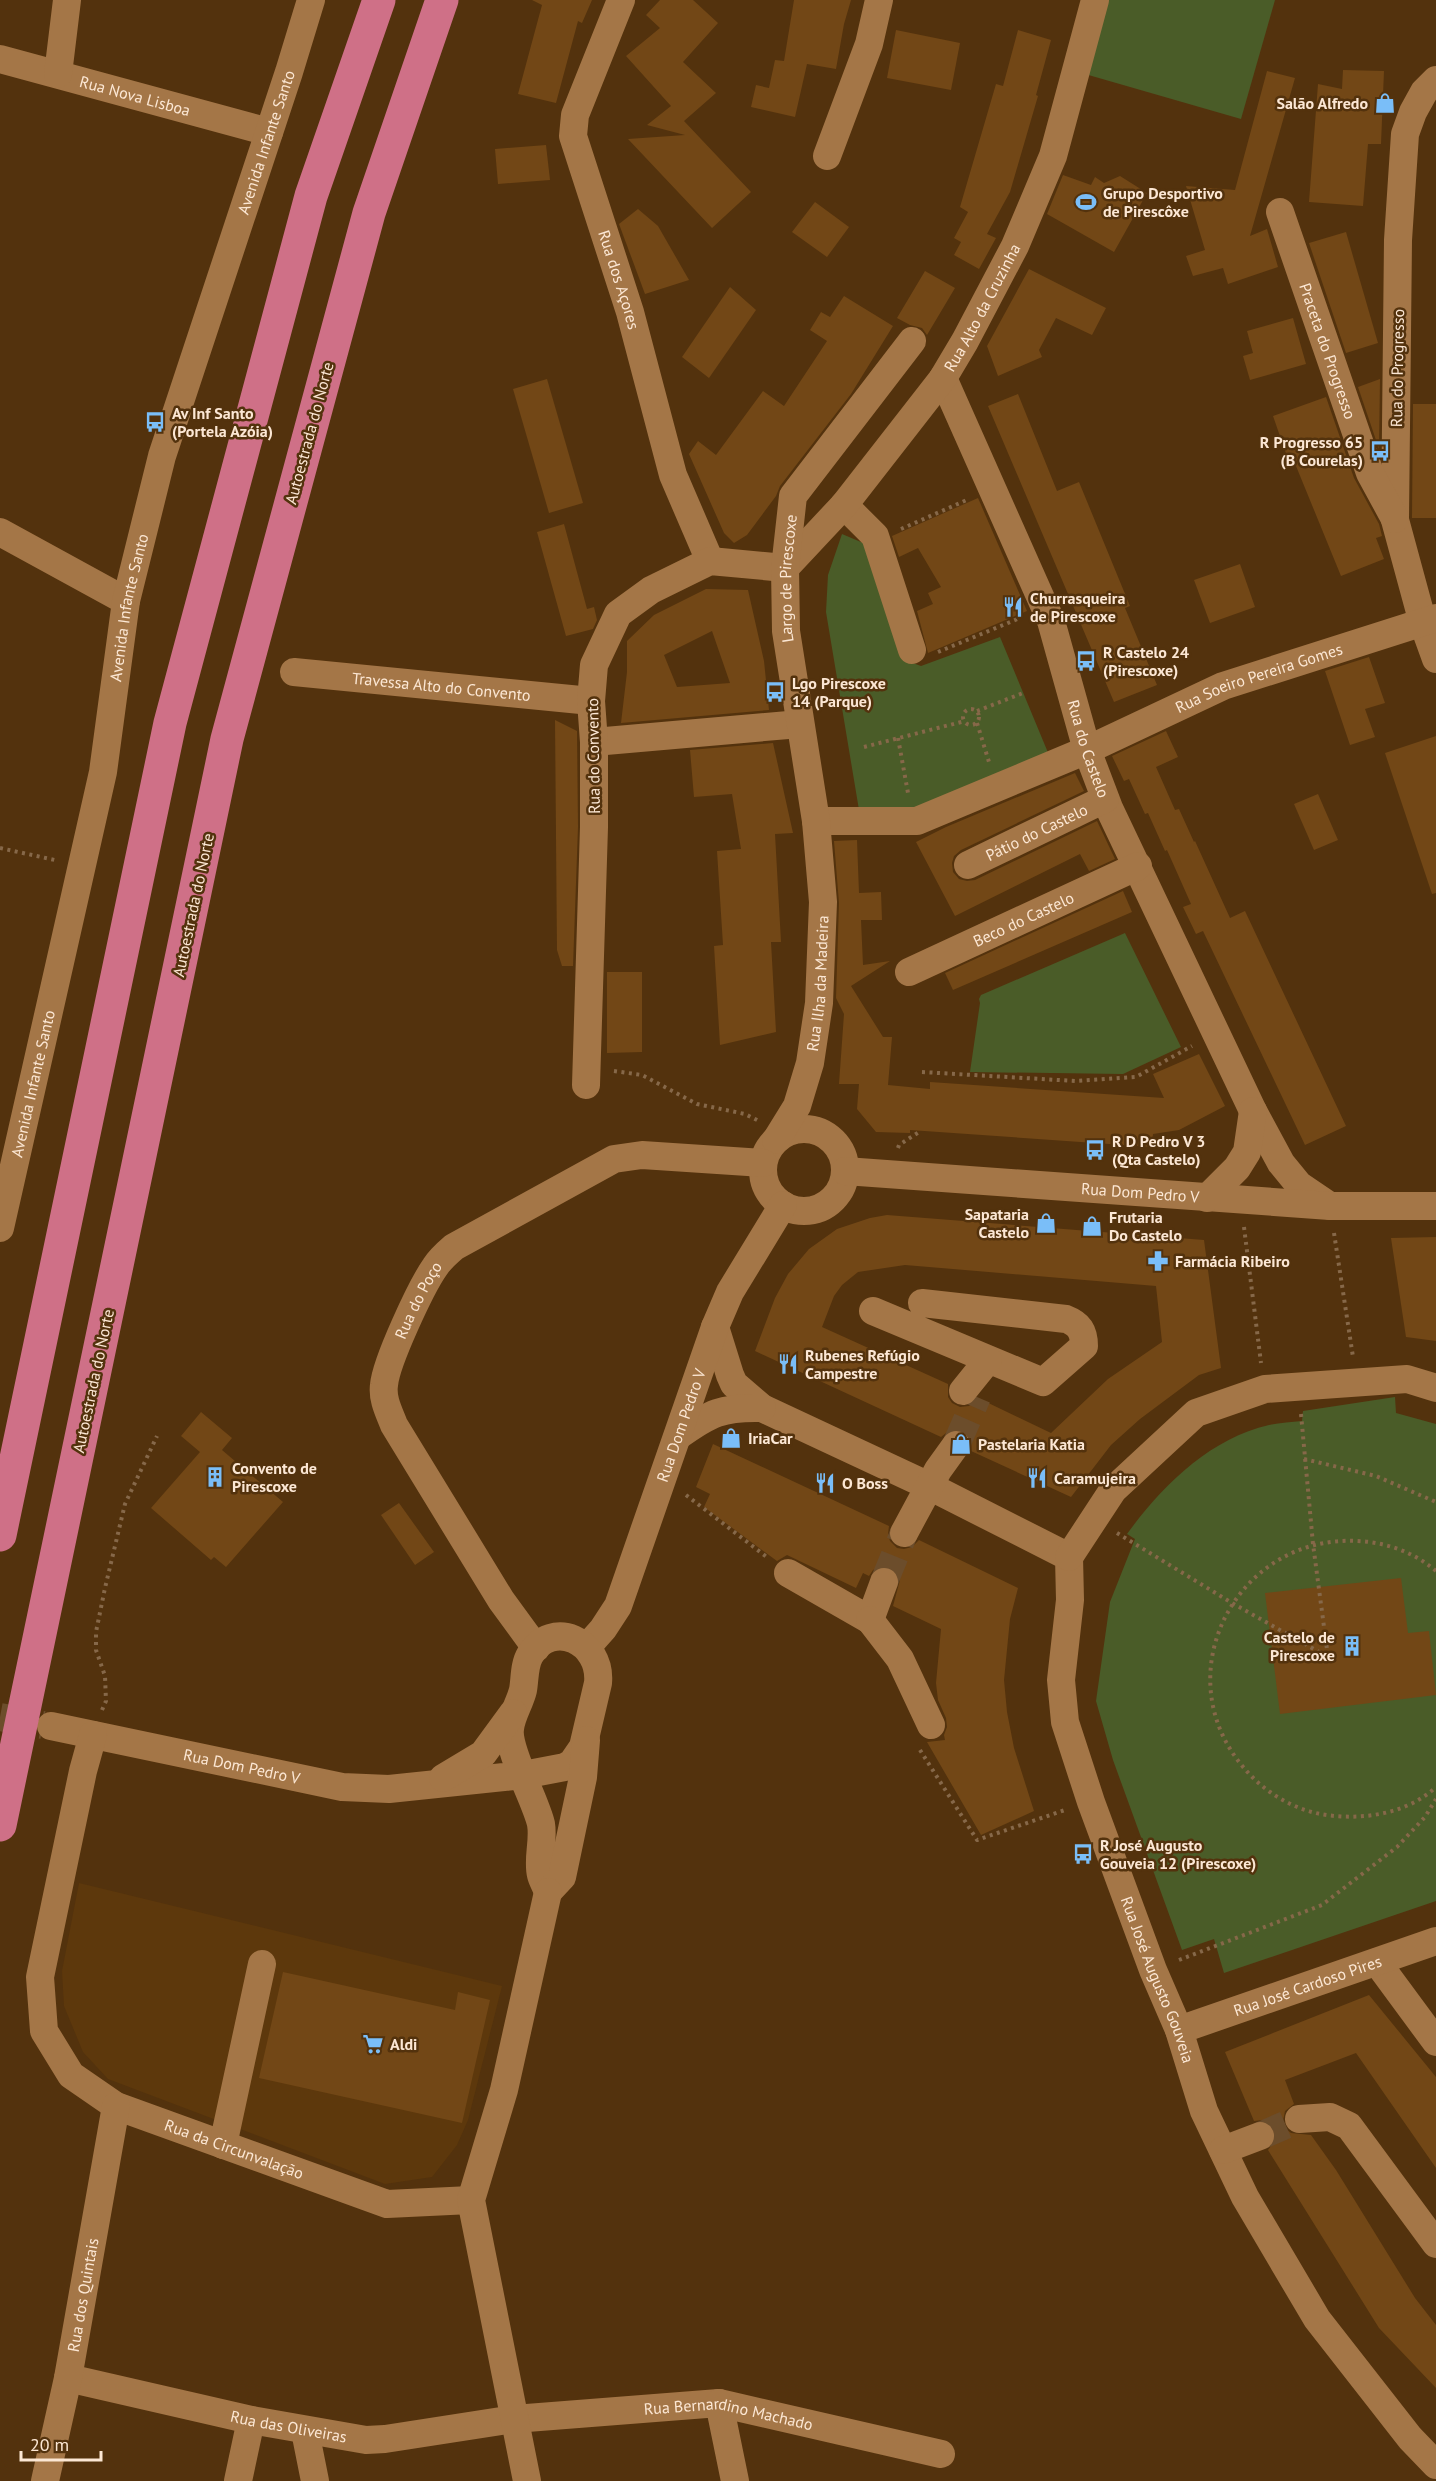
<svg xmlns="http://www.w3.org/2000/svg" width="1436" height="2481" font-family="'PT Sans',sans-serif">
<rect width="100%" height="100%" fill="#53320d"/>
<polygon fill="#5d380c" points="79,1883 502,1986 468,2120 457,2145 432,2177 385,2184 108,2079 83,2052 64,2006 62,1971"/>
<g fill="#4a5c28">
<polygon points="1107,0 1275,0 1241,119 1085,74"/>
<polygon points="842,534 868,545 910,662 921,666 1000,637 1049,755 911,810 859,810 826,612 828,575"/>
<polygon points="1125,933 1181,1047 1123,1074 970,1072 980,1003 979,999 981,995"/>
<path d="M1395,1397L1396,1413L1436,1424V1901L1224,1973L1214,1939L1182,1950L1113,1760L1096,1701L1110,1602L1135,1539L1127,1534C1162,1486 1209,1439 1269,1425C1280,1423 1291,1422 1302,1421L1303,1411Z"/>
</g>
<g fill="#724716" fill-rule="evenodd">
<polygon points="532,0 592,0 582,23 578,21 556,103 518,94 542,5"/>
<polygon points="660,0 693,0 718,23 683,62 716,93 684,121 751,192 712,228 628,139 685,135 647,125 671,106 626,56 660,28 646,15"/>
<polygon points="794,0 851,0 844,24 836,69 807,64 795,117 751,107 756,85 769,88 775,60 784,61"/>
<polygon points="896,30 960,43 951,90 887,78"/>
<polygon points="1018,30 1051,40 1036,95 1038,96 1010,192 987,234 996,238 979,269 954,255 961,242 954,238 968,212 960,207 996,84 1003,86"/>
<polygon points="1343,70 1384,71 1381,144 1368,144 1363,206 1309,202 1318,84 1342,89"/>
<polygon points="1267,71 1295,78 1250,236 1267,229 1278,267 1228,284 1223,268 1193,276 1186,256 1205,250 1186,186 1235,190"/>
<polygon points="546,145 550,180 498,184 495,149"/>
<polygon points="1063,175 1091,185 1095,177 1104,183 1120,176 1147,193 1114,252 1047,214"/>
<polygon points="815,202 849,227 827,257 792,232"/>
<polygon points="638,209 658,226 689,280 645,294 619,224"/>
<polygon points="1346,232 1378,343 1346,353 1309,243"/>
<polygon points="1029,269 1106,308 1092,335 1056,318 1039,350 1042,357 998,376 987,346"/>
<polygon points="925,271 955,288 927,335 922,328 910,325 897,318"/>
<polygon points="730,287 756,310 709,378 682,357"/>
<polygon points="844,296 893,326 851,394 780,486 776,496 747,535 734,543 724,533 689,454 698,441 716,455 763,391 784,406 827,341 810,330 821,312 830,317"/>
<polygon points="1293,318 1306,364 1250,380 1243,356 1253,353 1247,331"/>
<polygon points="547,379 583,503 549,513 513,389"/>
<polygon points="1380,379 1379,449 1358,387"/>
<polygon points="1018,394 1057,491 1079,482 1130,606 1125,608 1157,685 1114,702 988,406"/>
<polygon points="1326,397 1354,478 1379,524 1382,536 1376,538 1384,559 1341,576 1296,466 1291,468 1273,416"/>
<polygon points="1413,404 1436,404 1436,518 1412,518"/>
<polygon points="978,498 1027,611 928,653 917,611 933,604 928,593 941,587 918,548 899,557 892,536"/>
<polygon points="564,524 587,609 594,607 597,620 593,629 566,636 537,532"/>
<polygon points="1240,564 1255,607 1210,623 1194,580"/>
<path d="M706,589L748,590L764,661L769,710L621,723L627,672V641L654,615ZM712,631L730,683L677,687L664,655Z"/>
<polygon points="1369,657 1385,703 1365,709 1375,737 1350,745 1325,671"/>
<polygon points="555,720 577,731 578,827 573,966 562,966 557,950"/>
<polygon points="1166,731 1178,757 1156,767 1175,810 1179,809 1194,842 1195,841 1230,918 1245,911 1346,1126 1305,1145 1203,931 1196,934 1183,907 1191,904 1167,850 1165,851 1148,813 1145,814 1129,779 1124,781 1112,756"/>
<polygon points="1436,736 1436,893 1432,894 1385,753"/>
<polygon points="773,743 793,833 775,834 781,942 771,942 776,1032 720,1045 714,946 723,945 717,851 741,849 732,794 694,797 690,750"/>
<polygon points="1075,773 1084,791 961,850 954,856 952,863 953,872 959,879 967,881 975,880 1097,821 1115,859 1089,871 1080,854 955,916 916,842 946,827"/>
<polygon points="1318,794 1338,840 1314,850 1294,804"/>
<polygon points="857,840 859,893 881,892 882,920 861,920 863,965 890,961 851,986 883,1037 892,1037 888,1085 930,1089 930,1082 1164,1098 1153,1074 1199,1054 1225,1106 1179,1130 1153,1134 1152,1147 910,1130 910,1133 876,1132 857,1109 859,1084 839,1084 844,1014 836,998 839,903 834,841"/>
<polygon points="1123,891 1132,912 953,990 945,973"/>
<polygon points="607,972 642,972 642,1052 607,1053"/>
<path d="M887,1215L1204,1240L1221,1368L1199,1375L1140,1419L1111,1445L1071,1497L971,1451V1439L965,1431L957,1429L950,1430L941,1437L755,1351L775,1298L788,1274L809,1249L837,1229L870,1218ZM905,1265L1156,1286L1162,1342L1108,1379L1051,1433L978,1398L969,1406L960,1407L952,1403L948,1397V1384L822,1327L834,1296L842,1285L858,1272Z"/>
<polygon points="1436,1237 1436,1341 1406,1337 1391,1238"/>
<polygon points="201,1412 232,1438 222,1450 283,1502 226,1567 214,1557 211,1560 151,1508 200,1452 181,1436"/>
<polygon points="713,1444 889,1526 888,1534 890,1541 897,1548 904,1549 912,1547 919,1540 1018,1588 1010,1619 1004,1680 1007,1712 1014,1748 1034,1811 981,1835 927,1742 945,1740 944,1735 947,1727 946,1718 938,1700 936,1683 941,1629 893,1606 900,1580 897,1572 890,1567 881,1566 873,1570 869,1576 863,1573 856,1588 787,1555 777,1561 704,1507 710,1494 696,1487"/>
<polygon points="399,1503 434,1552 415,1565 381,1515"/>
<polygon points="1401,1578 1408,1633 1429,1631 1436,1695 1280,1714 1265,1593"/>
<polygon points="283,1972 455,2010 458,1992 490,2000 462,2123 259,2078"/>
<polygon points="1369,1995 1436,2077 1436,2168 1356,2053 1285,2080 1294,2104 1285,2111 1283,2121 1285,2128 1291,2133 1311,2135 1336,2170 1415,2298 1436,2325 1436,2388 1379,2328 1268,2150 1276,2139 1275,2130 1271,2124 1263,2120 1254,2121 1225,2052"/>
</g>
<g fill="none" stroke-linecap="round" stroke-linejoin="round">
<g stroke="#6c4d2b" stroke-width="28" stroke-dasharray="28 14" stroke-linecap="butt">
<polyline points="956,1445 977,1397"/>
<polyline points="884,1582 904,1533"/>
<polyline points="0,1717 43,1725"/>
<polyline points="1260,2136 1299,2119"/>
</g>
<g stroke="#866849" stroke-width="4" stroke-dasharray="3 4.5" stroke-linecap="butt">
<polyline points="901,529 969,499"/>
<polyline points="938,652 1020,618"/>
<circle cx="971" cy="717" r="8"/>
<polyline points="977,711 1023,693"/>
<polyline points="977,723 989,762"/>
<polyline points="898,738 908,793"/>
<polyline points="864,747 965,721"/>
<polyline points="0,848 55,860"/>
<polyline points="614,1071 642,1075 697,1104 745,1114 759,1121"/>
<polyline points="922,1072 1075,1081 1136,1077 1192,1046"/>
<polyline points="898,1148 899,1145 919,1132"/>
<polyline points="1244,1227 1261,1363"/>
<polyline points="1334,1233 1353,1357"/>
<polyline points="1301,1414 1313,1544 1328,1657"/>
<polyline points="1304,1459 1376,1476 1436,1502"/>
<polyline points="686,1495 768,1558"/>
<polyline points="1117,1533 1232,1603 1328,1657"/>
<path d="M1436,1571C1414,1552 1385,1542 1357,1541C1236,1535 1164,1675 1244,1768C1263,1791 1291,1808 1320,1814C1359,1821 1406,1815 1436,1787"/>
<polyline points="102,1710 106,1701 105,1676 96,1650 96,1632 105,1588 125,1504 157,1436"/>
<polyline points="920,1750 977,1840 1065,1810"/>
<polyline points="1179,1960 1322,1905 1397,1847 1425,1817 1436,1799"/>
</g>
<g stroke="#a47647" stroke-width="28">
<path id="s1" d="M621,0L575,115L573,136L630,312L673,475L710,561"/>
<path id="s2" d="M0,59L269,132"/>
<polyline points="58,74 67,0"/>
<polyline points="1436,80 1424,92 1413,112 1405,134 1398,240 1395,520 1423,623 1436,659"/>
<polyline points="827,156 869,44 879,0"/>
<path id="s3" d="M1280,212L1370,473L1395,519"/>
<path id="s4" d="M943,378L1051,621L1087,750L1109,808L1253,1111L1281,1163L1299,1185L1330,1206"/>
<polyline points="844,505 875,536 912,650"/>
<polyline points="0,532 126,601"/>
<path id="s5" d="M785,568L844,505L943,378L965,341L1015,246L1053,156L1095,0"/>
<path id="s6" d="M294,672L591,701"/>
<polyline points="594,742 800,724"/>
<path id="s7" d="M816,821H917L1087,750L1223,686L1436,618"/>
<path id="s8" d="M968,865L1105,799"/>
<path id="s9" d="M909,972L1138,866"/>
<polyline points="586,1085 594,827 594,742 591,701 594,665 618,614 651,590 710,561 785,568"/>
<circle cx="804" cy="1170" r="41"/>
<path id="s10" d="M776,1140L797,1106L810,1063L819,1003L823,902L816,821L786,631L785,568L793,496L912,341"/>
<path id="s11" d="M845,1171L1330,1206H1436"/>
<polyline points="1207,1198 1237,1168 1247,1152 1253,1111"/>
<path id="s12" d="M0,1228L103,772L126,601L162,456L289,72L311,0"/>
<path d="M873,1311L1043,1382L1084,1346C1084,1331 1079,1324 1066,1319L922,1303"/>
<path id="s13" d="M715,1327L730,1375L734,1384L762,1408L929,1486L1069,1557L1070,1600L1061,1680L1065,1722L1091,1802L1153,1970L1179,2030L1204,2111L1245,2197L1317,2319L1410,2438L1436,2465"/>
<polyline points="963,1391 988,1360"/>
<path d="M678,1436C710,1413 722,1407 762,1408"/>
<polyline points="904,1533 938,1470 956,1445"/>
<polyline points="1069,1557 1113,1490 1196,1413 1265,1389 1407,1379 1436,1388"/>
<polyline points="788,1573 870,1620 884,1582"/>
<polyline points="870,1620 900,1659 931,1725"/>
<path id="s14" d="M587,1647L603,1629L618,1606L715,1327L730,1292L783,1205"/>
<path id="s15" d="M536,1648L501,1600L394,1425C389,1412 382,1399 384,1385C386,1362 421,1287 435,1267C440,1259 447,1253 454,1247L614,1159L642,1155L763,1163"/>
<path id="s16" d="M51,1726L342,1787L389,1789L523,1775L565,1767L572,1763L583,1747L598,1683C602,1641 552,1618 530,1655C524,1665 525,1679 523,1690C520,1703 511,1716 510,1729C507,1750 536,1801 541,1824C544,1841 537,1859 541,1875C542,1880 546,1886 548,1892"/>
<path id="s17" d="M93,1735L83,1771L40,1977L44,2031L71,2075L116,2106L387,2204L471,2200"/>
<polyline points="443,1778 483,1754 513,1713"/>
<polyline points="548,1892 562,1877 583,1777 586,1740"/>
<polyline points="1377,1962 1436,2042"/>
<path id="s18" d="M1179,2030L1436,1941"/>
<polyline points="1299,2119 1330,2117 1349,2126 1436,2244"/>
<polyline points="223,2145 262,1964"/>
<polyline points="1223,2150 1260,2136"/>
<path id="s19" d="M68,2378L251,2420L366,2440L385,2439L514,2419L719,2403L941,2454"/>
<polyline points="719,2403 735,2481"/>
<polyline points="305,2431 315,2481"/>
<path id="s20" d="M45,2481L68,2378L116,2106"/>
<polyline points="238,2481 251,2420"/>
<polyline points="527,2481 471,2200 504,2090 548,1892"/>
</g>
<g stroke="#cf7087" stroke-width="33">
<polyline points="0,1535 170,723 311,196 379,0"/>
<polyline points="0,1825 227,739 369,213 442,0"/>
</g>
</g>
<defs>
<g id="shop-bare" transform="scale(1.62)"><path d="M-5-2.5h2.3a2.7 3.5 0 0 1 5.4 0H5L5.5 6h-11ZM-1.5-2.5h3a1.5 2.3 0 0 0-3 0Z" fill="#7abef8" stroke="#53320d" stroke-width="2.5" paint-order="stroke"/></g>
<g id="stadium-bare" transform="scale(1.62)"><path d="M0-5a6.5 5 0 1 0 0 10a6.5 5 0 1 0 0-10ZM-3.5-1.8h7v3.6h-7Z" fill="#7abef8" stroke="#53320d" stroke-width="2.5" paint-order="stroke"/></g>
<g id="bus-bare" transform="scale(1.62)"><path d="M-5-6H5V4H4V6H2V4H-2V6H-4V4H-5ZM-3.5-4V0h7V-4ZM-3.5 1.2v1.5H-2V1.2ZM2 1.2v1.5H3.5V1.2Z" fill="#7abef8" stroke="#53320d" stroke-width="2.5" paint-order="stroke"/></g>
<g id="restaurant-bare" transform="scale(1.62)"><path d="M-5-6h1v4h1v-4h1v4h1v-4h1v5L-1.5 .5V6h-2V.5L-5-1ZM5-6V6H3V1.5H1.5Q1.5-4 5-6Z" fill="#7abef8" stroke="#53320d" stroke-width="2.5" paint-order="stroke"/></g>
<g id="pharmacy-bare" transform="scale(1.62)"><path d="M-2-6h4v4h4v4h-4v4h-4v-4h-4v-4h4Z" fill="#7abef8" stroke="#53320d" stroke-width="2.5" paint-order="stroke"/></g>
<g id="building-bare" transform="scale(1.62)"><path d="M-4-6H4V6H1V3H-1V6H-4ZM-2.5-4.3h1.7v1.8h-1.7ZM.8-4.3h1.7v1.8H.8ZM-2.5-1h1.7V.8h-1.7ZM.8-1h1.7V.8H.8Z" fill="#7abef8" stroke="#53320d" stroke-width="2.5" paint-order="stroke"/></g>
<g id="supermarket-bare" transform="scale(1.62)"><path d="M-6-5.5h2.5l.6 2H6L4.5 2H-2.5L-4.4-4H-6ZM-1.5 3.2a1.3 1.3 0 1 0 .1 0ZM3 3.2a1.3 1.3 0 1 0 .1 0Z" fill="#7abef8" stroke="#53320d" stroke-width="2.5" paint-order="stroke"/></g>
</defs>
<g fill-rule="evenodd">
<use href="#shop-bare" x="1385" y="103"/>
<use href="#stadium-bare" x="1086" y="202"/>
<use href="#bus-bare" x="155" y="422"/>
<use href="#bus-bare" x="1380" y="451"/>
<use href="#restaurant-bare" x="1013" y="607"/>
<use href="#bus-bare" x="1086" y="661"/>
<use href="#bus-bare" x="775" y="692"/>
<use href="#bus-bare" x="1095" y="1150"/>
<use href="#shop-bare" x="1046" y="1223"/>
<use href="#shop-bare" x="1092" y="1226"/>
<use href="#pharmacy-bare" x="1158" y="1261"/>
<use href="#restaurant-bare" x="788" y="1364"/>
<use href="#shop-bare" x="731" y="1438"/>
<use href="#shop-bare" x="961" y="1444"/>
<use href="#building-bare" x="215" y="1477"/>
<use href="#restaurant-bare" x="1037" y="1478"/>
<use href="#restaurant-bare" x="825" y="1483"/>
<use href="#building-bare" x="1352" y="1646"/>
<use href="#bus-bare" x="1083" y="1854"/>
<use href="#supermarket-bare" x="373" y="2044"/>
</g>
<g text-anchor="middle" stroke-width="5" stroke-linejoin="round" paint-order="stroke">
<g font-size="16" fill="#fce7d4" stroke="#53320d">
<text dy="6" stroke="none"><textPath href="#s2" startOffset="140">Rua Nova Lisboa</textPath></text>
<text dy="6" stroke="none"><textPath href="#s12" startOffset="1120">Avenida Infante Santo</textPath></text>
<text dy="6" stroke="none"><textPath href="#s1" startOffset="296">Rua dos Açores</textPath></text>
<text dy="6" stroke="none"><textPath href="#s5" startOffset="328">Rua Alto da Cruzinha</textPath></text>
<text dy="6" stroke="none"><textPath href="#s3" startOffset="147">Praceta do Progresso</textPath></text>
<text transform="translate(1397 368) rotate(-89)" y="6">Rua do Progresso</text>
<text transform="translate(309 433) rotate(-75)" y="6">Autoestrada do Norte</text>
<text dy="6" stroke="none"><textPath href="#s10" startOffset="573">Largo de Pirescoxe</textPath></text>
<text dy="6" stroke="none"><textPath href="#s12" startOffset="634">Avenida Infante Santo</textPath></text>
<text dy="6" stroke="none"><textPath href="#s7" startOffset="472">Rua Soeiro Pereira Gomes</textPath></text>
<text dy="6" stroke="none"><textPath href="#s6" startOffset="148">Travessa Alto do Convento</textPath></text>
<text dy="6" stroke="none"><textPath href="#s4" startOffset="399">Rua do Castelo</textPath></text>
<text transform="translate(593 756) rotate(-91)" y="6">Rua do Convento</text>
<text dy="6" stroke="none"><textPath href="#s8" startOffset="76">Pátio do Castelo</textPath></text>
<text transform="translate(193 905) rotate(-78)" y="6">Autoestrada do Norte</text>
<text dy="6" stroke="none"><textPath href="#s9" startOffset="126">Beco do Castelo</textPath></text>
<text dy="6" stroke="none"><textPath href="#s10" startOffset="165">Rua Ilha da Madeira</textPath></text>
<text dy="6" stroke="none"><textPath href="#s12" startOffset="148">Avenida Infante Santo</textPath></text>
<text dy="6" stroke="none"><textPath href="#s11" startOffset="296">Rua Dom Pedro V</textPath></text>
<text dy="6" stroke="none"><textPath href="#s15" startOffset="398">Rua do Poço</textPath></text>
<text transform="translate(93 1381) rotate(-78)" y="6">Autoestrada do Norte</text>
<text dy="6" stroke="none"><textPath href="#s14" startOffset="243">Rua Dom Pedro V</textPath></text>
<text dy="6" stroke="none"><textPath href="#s16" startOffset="195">Rua Dom Pedro V</textPath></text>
<text dy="6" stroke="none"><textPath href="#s13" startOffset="878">Rua José Augusto Gouveia</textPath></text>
<text dy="6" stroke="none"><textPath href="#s18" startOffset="136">Rua José Cardoso Pires</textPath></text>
<text dy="6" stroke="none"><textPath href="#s17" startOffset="534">Rua da Circunvalação</textPath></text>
<text dy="6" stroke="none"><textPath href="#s20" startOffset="190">Rua dos Quintais</textPath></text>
<text dy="6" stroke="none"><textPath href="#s19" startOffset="670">Rua Bernardino Machado</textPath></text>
<text dy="6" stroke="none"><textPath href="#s19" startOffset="226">Rua das Oliveiras</textPath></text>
</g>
<g font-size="16" font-weight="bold" fill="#fce7d4" stroke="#53320d" text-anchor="start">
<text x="1368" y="109" text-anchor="end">Salão Alfredo</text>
<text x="1103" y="199">Grupo Desportivo<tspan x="1103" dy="18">de Pirescôxe</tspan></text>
<text x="172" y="419">Av Inf Santo<tspan x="172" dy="18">(Portela Azóia)</tspan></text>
<text x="1363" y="448" text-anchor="end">R Progresso 65<tspan x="1363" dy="18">(B Courelas)</tspan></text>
<text x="1030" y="604">Churrasqueira<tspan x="1030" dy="18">de Pirescoxe</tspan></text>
<text x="1103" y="658">R Castelo 24<tspan x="1103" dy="18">(Pirescoxe)</tspan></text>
<text x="792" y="689">Lgo Pirescoxe<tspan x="792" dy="18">14 (Parque)</tspan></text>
<text x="1112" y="1147">R D Pedro V 3<tspan x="1112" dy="18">(Qta Castelo)</tspan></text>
<text x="1029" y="1220" text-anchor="end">Sapataria<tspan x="1029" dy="18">Castelo</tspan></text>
<text x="1109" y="1223">Frutaria<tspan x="1109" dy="18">Do Castelo</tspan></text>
<text x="1175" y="1267">Farmácia Ribeiro</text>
<text x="805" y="1361">Rubenes Refúgio<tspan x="805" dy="18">Campestre</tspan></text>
<text x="748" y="1444">IriaCar</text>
<text x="978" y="1450">Pastelaria Katia</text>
<text x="232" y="1474">Convento de<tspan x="232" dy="18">Pirescoxe</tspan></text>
<text x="1054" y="1484">Caramujeira</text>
<text x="842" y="1489">O Boss</text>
<text x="1335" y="1643" text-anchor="end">Castelo de<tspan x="1335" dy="18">Pirescoxe</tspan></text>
<text x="1100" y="1851">R José Augusto<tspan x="1100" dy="18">Gouveia 12 (Pirescoxe)</tspan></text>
<text x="390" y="2050">Aldi</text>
</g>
</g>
<path d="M21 2451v9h80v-9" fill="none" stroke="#fce7d4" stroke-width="3"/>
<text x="30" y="2451" font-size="18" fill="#fce7d4" stroke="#53320d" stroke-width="4.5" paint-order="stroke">20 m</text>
</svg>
